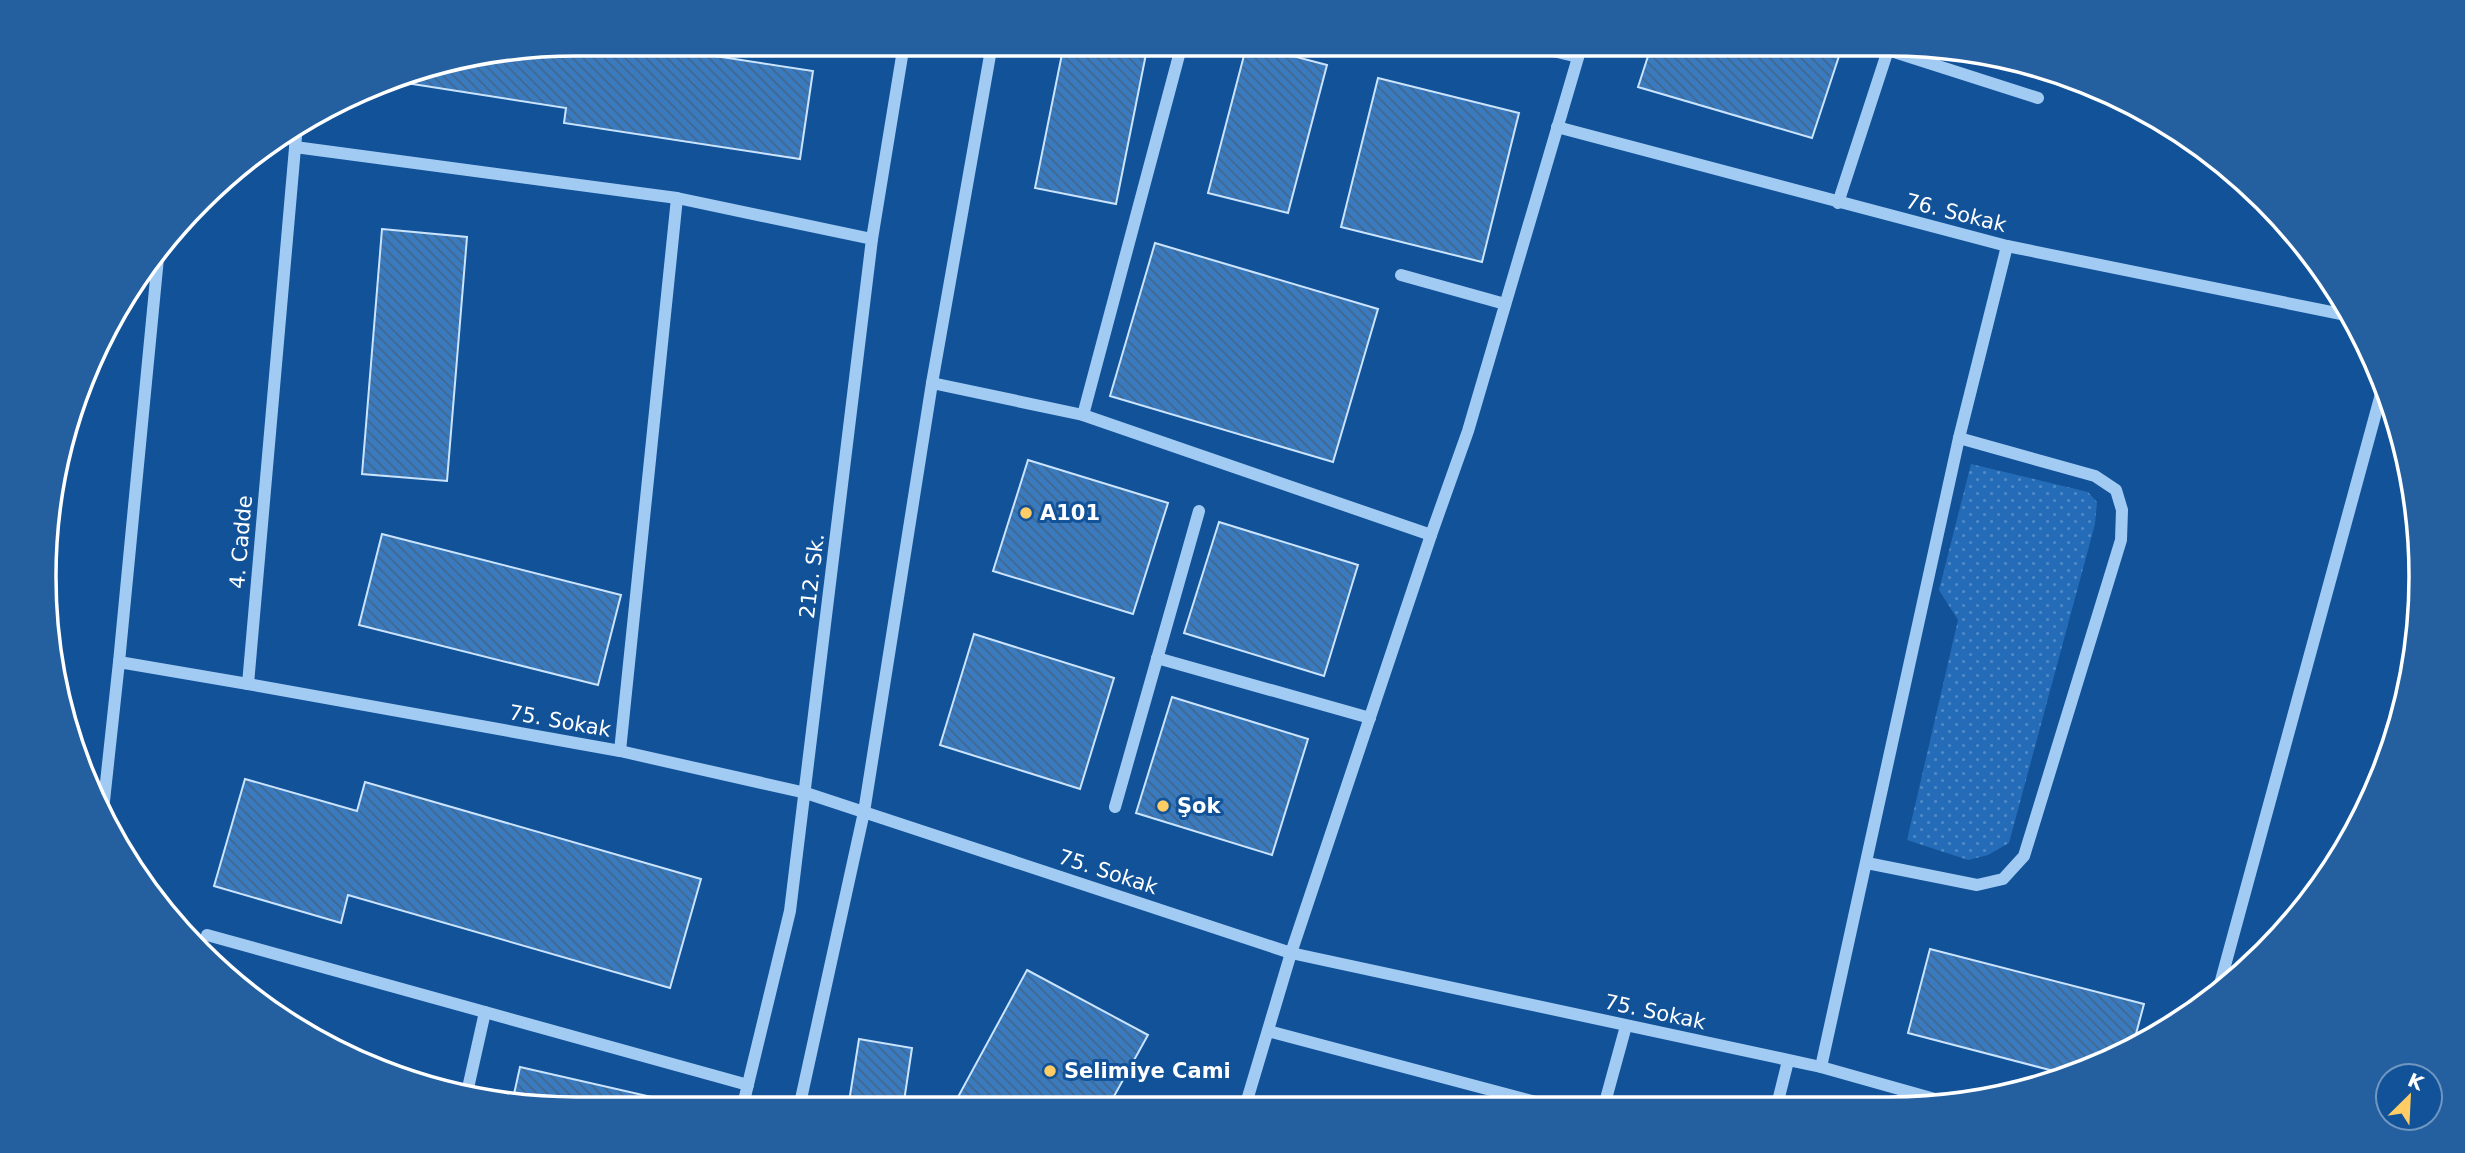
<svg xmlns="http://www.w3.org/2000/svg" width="2465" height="1153" font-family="'DejaVu Sans',sans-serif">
<defs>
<pattern id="park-dots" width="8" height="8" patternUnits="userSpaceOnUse" patternTransform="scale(1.75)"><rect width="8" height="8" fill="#246cb7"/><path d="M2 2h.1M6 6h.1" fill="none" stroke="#5089c5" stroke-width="1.8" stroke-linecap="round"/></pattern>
<pattern id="building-back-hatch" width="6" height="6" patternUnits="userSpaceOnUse" patternTransform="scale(1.75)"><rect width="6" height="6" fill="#3a7bc0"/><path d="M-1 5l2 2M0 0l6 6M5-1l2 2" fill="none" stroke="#42668c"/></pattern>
</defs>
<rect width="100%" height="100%" fill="#115298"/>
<polygon fill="url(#park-dots)" points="1971,464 2088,492 2097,502 2095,524 2009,843 1988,855 1968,860 1907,840 1958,620 1939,590"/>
<g fill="url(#building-back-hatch)" stroke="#cae4fe" stroke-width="2">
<polygon points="576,44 637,44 813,71 800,159 564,123 566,108 387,80 405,72"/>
<polygon points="1064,44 1148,44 1116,204 1035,188"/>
<polygon points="1247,44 1327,65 1288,213 1208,193"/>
<polygon points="1652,44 1843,44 1812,138 1638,87"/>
<polygon points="1378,78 1519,113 1482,262 1341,227"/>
<polygon points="382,229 467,237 447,481 362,474"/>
<polygon points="1155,243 1378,309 1333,462 1110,396"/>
<polygon points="1028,460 1168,503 1133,614 993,571"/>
<polygon points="1219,522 1358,565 1324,676 1184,633"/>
<polygon points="382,534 621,595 598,685 359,625"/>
<polygon points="974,634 1114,678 1080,789 940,745"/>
<polygon points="1172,697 1308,739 1272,855 1136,813"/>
<polygon points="245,779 357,811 365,782 701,879 670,988 348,895 341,923 214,886"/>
<polygon points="1930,949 2144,1004 2133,1045 2093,1069 2069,1075 1908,1033"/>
<polygon points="1027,970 1148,1035 1108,1107 952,1108"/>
<polygon points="859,1039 912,1048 903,1108 848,1108"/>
<polygon points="520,1067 656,1098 654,1109 576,1109 512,1103"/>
</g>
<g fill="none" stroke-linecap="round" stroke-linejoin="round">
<g stroke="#a2cbf4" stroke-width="12">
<polyline points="1525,44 1578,57"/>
<polyline points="1888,50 2038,98"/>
<polyline points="1557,127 2007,246 2351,316"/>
<polyline points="295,147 677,198 872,239"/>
<polyline points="1838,203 1890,44"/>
<polyline points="1401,275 1505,304"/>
<polyline points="932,383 1083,415 1431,535"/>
<polyline points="1083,415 1182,44"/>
<polyline points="1157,658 1370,718"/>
<polyline points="119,662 158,258"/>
<polyline points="248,684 620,751 806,793 1291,953 1821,1067 1956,1105"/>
<polyline points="620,751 677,198"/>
<polyline points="1115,807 1199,511"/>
<polyline points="103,810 119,662 248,684 297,125"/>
<polyline points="1867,863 1977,885 2003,879 2024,856 2121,540 2122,510 2116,490 2095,476 1959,438"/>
<polyline points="207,935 748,1085"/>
<polyline points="2217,995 2384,383"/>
<polyline points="1268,1031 1551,1106"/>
<polyline points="1821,1067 1959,438 2007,246"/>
<polyline points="466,1097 485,1012"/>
<polyline points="1777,1105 1788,1061"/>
<polyline points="1604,1106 1626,1026"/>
<polyline points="1245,1107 1291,953 1431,535 1468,431 1582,44"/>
<polyline points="799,1108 864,812 932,383 992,44"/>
<polyline points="742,1109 790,911 872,239 904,44"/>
</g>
</g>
<g fill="#ffcc65" stroke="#115298" stroke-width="2.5">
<circle cx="1026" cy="513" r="7"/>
<circle cx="1163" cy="806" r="7"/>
<circle cx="1050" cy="1071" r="7"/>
</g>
<g text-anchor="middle" stroke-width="6" stroke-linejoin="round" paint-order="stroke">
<g font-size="21" fill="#fff" stroke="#115298">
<text transform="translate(1956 213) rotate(14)" y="7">76. Sokak</text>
<text transform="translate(241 542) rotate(-85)" y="7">4. Cadde</text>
<text transform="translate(812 576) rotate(-83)" y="7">212. Sk.</text>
<text transform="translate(560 721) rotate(10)" y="7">75. Sokak</text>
<text transform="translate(1108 872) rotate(18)" y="7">75. Sokak</text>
<text transform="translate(1655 1012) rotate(12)" y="7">75. Sokak</text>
</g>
<g font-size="21" font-weight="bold" fill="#fff" stroke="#115298" text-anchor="start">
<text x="1040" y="520">A101</text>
<text x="1177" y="813">Şok</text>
<text x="1064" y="1078">Selimiye Cami</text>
</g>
</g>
<path d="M0 0H2465V1153H0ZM576 56H1889A520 520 0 0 1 2409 576V577A520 520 0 0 1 1889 1097H576A520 520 0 0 1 56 577V576A520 520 0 0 1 576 56Z" fill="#2460a0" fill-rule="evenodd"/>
<path fill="none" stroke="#fff" stroke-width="3.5" d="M576 56H1889A520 520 0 0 1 2409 576V577A520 520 0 0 1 1889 1097H576A520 520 0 0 1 56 577V576A520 520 0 0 1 576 56Z"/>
<g transform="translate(2409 1097) rotate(24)"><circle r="33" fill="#115298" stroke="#7097c1" stroke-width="2"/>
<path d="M0-5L12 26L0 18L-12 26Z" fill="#ffcc65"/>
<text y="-10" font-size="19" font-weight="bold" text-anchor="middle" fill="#ffffff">K</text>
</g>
</svg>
